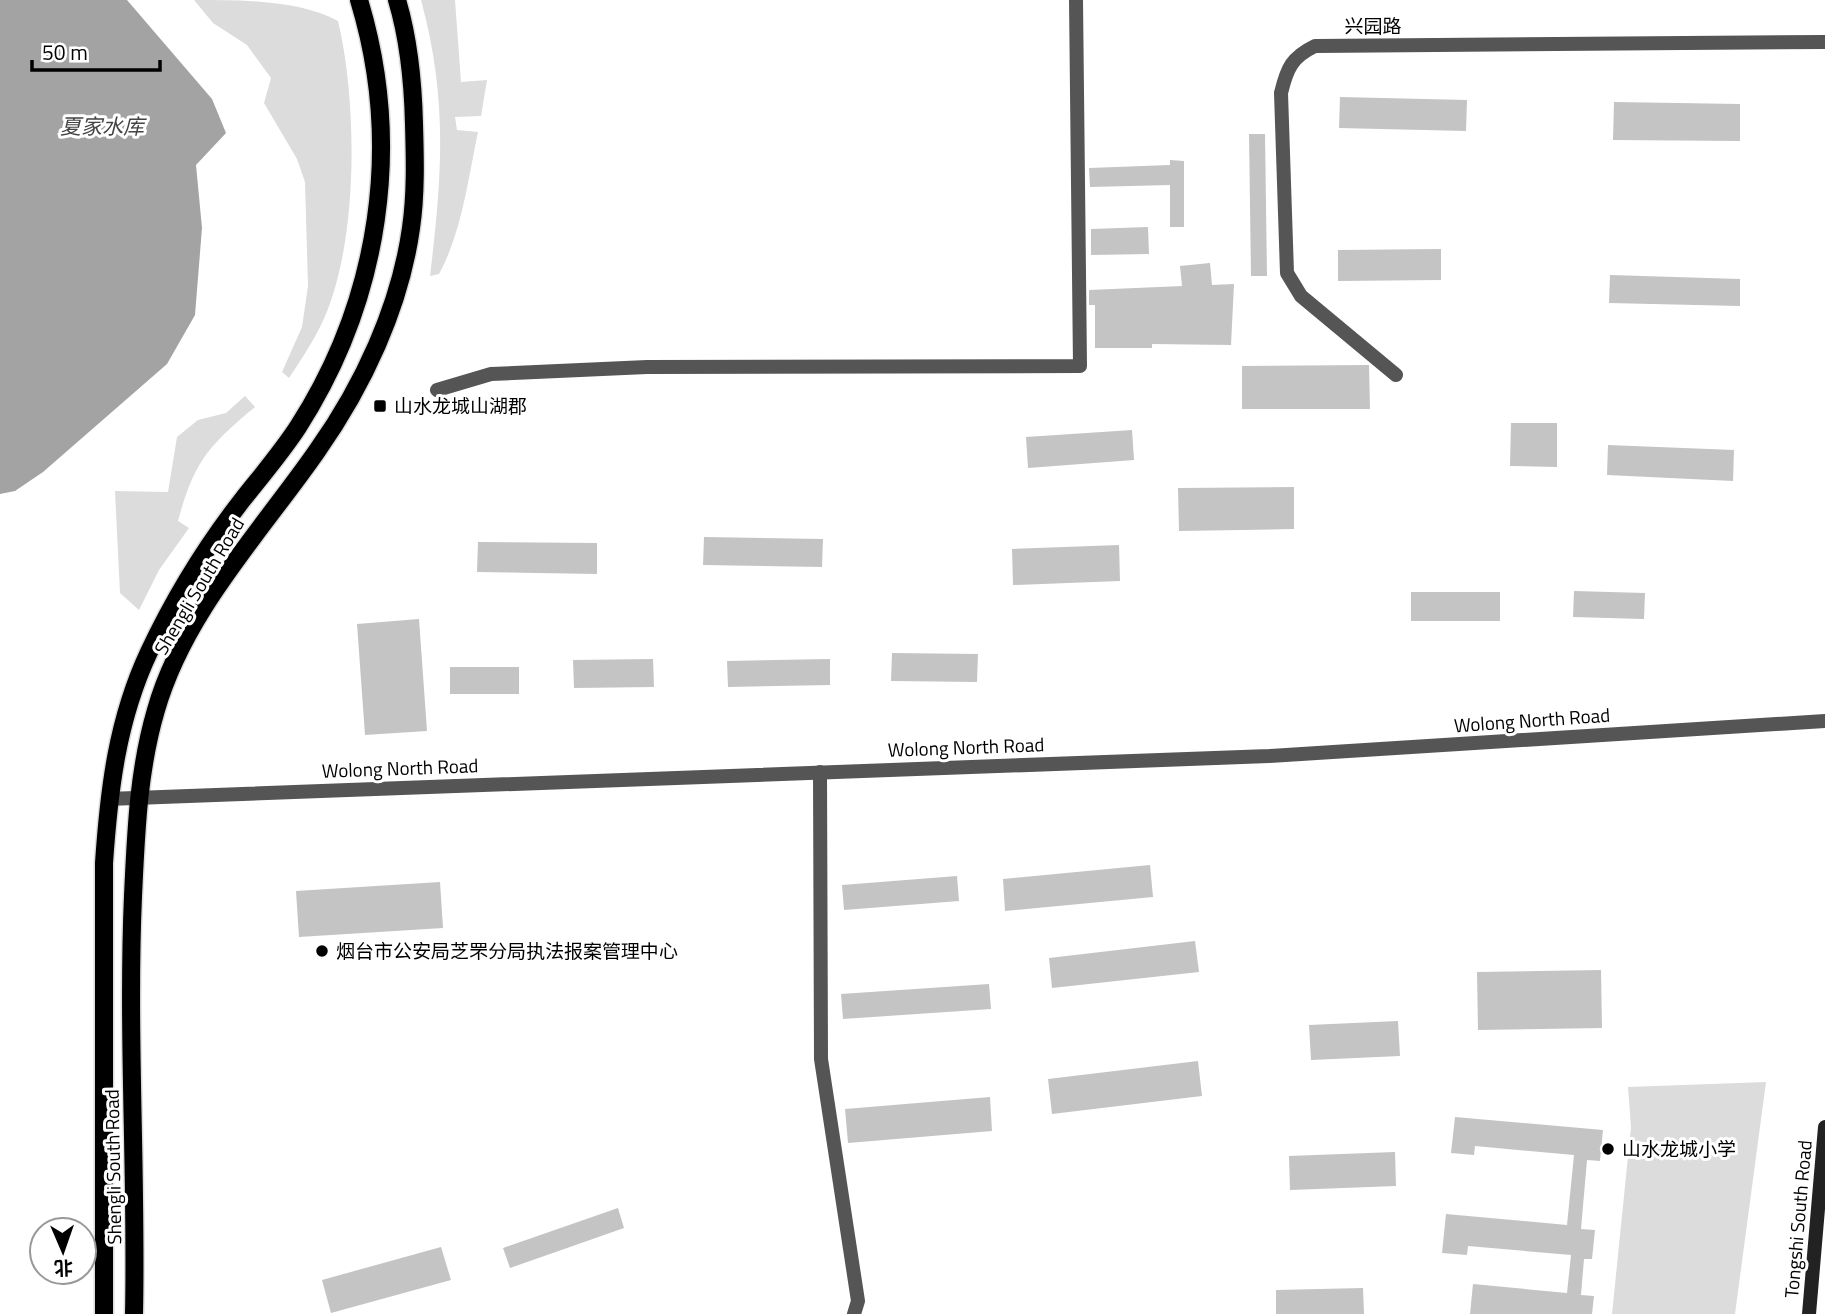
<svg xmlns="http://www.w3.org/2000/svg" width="1825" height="1314" font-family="'Titillium Web','Noto Sans SC',sans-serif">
<rect width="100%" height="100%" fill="#fff"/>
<g fill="#dcdcdc">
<path d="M194,0C242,0 299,0 338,21C358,104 359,250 320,327C311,345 300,361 289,378L282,372L302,327L308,286L305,182L297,159L264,103L271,78L247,45L213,23Z"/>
<path d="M421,0H455L461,82L487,80L481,116L455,117L457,130L478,132C468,179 462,232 439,274L430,276C442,176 448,99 421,0Z"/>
<path d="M245,396L255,407C208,446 194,462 178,521L189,528L159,570L139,610L120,593L115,491L168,492L177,437L198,420L226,413Z"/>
<polygon points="1766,1082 1735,1314 1612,1314 1631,1127 1628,1087"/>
</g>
<polygon fill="#a3a3a3" points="0,0 127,0 212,99 226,133 196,165 202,228 195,315 167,364 43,472 15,491 0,494"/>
<g fill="#c4c4c4">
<polygon points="1340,97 1467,100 1466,131 1339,128"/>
<polygon points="1614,102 1740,104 1740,141 1613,140"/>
<polygon points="1249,134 1265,134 1267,276 1251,276"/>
<polygon points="1170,160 1184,161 1184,227 1170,227 1170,185 1090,187 1089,168 1170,165"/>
<polygon points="1148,227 1149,254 1091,255 1091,229"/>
<polygon points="1441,249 1441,280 1338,281 1338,250"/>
<polygon points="1210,263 1212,285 1234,284 1231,345 1152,344 1152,348 1095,348 1095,305 1089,305 1089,290 1182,286 1180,266"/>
<polygon points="1610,275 1740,279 1740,306 1609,303"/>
<polygon points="1242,366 1369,365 1370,409 1242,409"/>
<polygon points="1511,423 1557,423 1557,467 1510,466"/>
<polygon points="1132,430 1134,460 1028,468 1026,437"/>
<polygon points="1608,445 1734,450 1733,481 1607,475"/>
<polygon points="1294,487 1294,529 1179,531 1178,488"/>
<polygon points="704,537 823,539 822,567 703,565"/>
<polygon points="478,542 597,543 597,574 477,572"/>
<polygon points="1119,545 1120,581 1013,585 1012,549"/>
<polygon points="1574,591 1645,593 1644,619 1573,617"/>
<rect x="1411" y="592" width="89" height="29"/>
<polygon points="419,619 427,731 365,735 357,624"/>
<polygon points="892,653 978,654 977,682 891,681"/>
<polygon points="653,659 654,687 574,688 573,660"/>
<polygon points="830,659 830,685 728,687 727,661"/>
<rect x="450" y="667" width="69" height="27"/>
<polygon points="1150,865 1153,897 1005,911 1003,879"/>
<polygon points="957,876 959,901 844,910 842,885"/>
<polygon points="440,882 443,928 299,937 296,891"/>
<polygon points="1195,941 1199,972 1052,988 1049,958"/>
<polygon points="1601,970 1602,1028 1478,1030 1477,972"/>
<polygon points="989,984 991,1009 843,1019 841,994"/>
<polygon points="1398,1021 1400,1056 1311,1060 1309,1025"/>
<polygon points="1198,1061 1202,1096 1052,1114 1048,1079"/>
<polygon points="990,1097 992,1131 848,1143 845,1109"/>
<polygon points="1455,1117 1603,1130 1600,1161 1587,1160 1581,1229 1595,1230 1592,1259 1584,1259 1581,1295 1594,1296 1592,1314 1470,1314 1473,1284 1567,1293 1571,1255 1468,1246 1467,1255 1442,1253 1446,1214 1567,1225 1574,1155 1475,1146 1474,1155 1451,1153"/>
<polygon points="1395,1152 1396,1186 1290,1190 1289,1156"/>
<polygon points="618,1208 624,1228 510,1268 503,1248"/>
<polygon points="441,1247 451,1280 331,1313 322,1280"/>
<polygon points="1363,1288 1364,1314 1276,1314 1276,1290"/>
</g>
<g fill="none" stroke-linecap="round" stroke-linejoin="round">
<g stroke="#dbdbdb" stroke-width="21">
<g id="primary">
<path d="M104,1314V863C109,790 117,720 149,652C174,599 207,545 243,499C262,475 281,453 298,427C380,299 403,145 359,0"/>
<path d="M134,1314C137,1175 127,1035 133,896C136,833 138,771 156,710C184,612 260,533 317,451C363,386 400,307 411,228C416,194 415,158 414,124C413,82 409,40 397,0"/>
</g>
</g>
<g stroke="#555" stroke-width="14">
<polyline points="437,390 491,374 647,367 1080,366 1076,0"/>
<polyline points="820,772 821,1059 858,1301 854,1314"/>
</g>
<g stroke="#555" stroke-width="14">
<path d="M1396,375L1301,296L1287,273L1281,93C1287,68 1292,57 1315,46L1825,42"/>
<polyline points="108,799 1269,756 1825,721"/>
</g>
<polyline stroke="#222" stroke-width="14" points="1809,1314 1825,1127"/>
<use href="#primary" stroke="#000" stroke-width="18"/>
</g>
<g fill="#000" stroke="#fff" stroke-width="2.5">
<rect x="373" y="399" width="14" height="14" rx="3.5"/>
<circle cx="322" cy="951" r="7"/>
<circle cx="1608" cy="1149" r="7"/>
</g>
<g text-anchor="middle" stroke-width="6" stroke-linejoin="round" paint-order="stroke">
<g font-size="19" fill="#000" stroke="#fff">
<text x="1373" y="33">兴园路</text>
<text transform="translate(199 586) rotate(-59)" y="7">Shengli South Road</text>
<text transform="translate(1532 720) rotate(-4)" y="7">Wolong North Road</text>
<text transform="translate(966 747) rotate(-2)" y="7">Wolong North Road</text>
<text transform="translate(400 768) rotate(-2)" y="7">Wolong North Road</text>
<text transform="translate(113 1167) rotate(-91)" y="7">Shengli South Road</text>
<text transform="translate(1798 1219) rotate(-85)" y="7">Tongshi South Road</text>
</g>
<g font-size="19" fill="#000" stroke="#fff" text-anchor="start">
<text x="394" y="413">山水龙城山湖郡</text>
<text x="336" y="958">烟台市公安局芝罘分局执法报案管理中心</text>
<text x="1622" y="1156">山水龙城小学</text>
</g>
<g font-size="21" font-style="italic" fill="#444" stroke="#fff">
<text x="102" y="134">夏家水库</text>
</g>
</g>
<g transform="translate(63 1251) rotate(178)"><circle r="33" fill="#ffffff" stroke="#999999" stroke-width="2"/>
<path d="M0-5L12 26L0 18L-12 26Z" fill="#000000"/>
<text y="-10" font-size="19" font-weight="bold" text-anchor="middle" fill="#000000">北</text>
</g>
<path d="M32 60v10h128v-10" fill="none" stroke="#000000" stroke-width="3.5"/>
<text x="42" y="60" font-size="21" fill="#000000" stroke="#ffffff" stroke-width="5" paint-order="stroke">50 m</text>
</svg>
